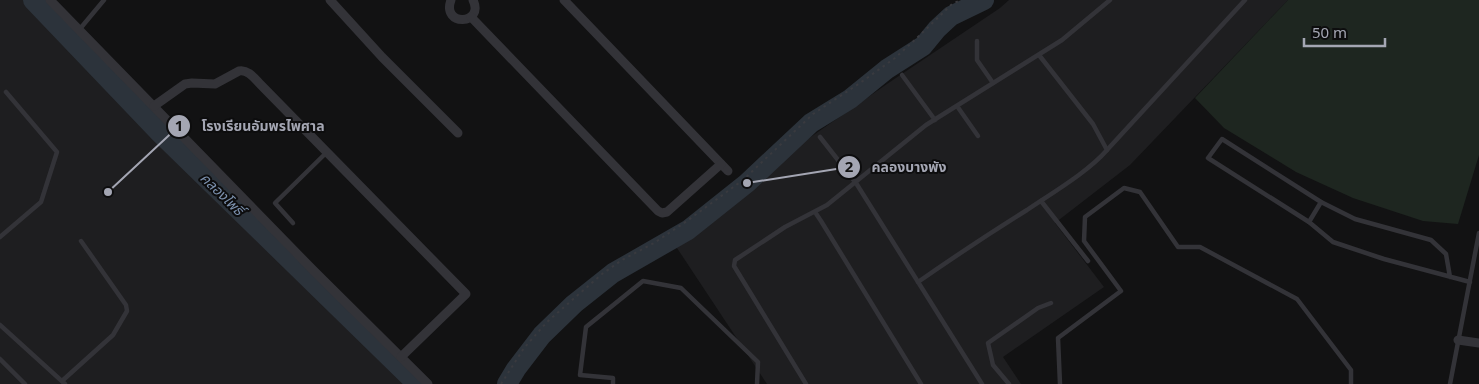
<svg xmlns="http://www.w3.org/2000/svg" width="1479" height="384" font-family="'Noto Sans','Noto Sans Thai',sans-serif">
<rect width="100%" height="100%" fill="#121213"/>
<g fill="#1e1e20">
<polygon points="0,0 28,0 406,384 0,384"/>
<polygon points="1009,0 1288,0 1130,165 1055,223 1104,287 1003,357 1021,384 767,384 675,245 792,150 887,84 1000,8"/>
</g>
<polygon fill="#1e2620" points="1288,0 1479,0 1479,155 1458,224 1423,221 1353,198 1296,172 1224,128 1195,98"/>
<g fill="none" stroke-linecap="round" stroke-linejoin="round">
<g stroke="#2c333b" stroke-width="20">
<polyline points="33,0 160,133 417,384"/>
<polyline points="507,384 516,369 542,335 574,304 613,273 688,230 747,183 811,123 850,99 887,69 923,46 937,29 951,16 984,0"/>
</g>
<polyline stroke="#393a3f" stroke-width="2" stroke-dasharray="2.5 4" stroke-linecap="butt" points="501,384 524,348 547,322 602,274 622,260 654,243 687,221 743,180 813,114 860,83 895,58 917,38 952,4 961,0"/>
<g stroke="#333338" stroke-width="4.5">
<polyline points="79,30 104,0"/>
<polyline points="977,41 977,60 993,83"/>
<polyline points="902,75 935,120"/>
<polyline points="957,106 978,136"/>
<polyline points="820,137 856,183 982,384"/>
<polyline points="1107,150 1245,0"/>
<polyline points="1041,201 1088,261"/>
<polyline points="815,212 821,221 921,384"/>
<polyline points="1309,222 1321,202"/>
<polyline points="293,223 275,203 327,152"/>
<polyline points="0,237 41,202 57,152 6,92"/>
<polyline points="1450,277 1446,254 1431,240 1355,219 1321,202 1222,139 1208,158 1309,222 1333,242 1384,259 1470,282"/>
<path d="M918,282C954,257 990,233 1027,210C1052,193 1088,172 1107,150L1093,124L1039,55"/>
<polyline points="0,325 65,384"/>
<polyline points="0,359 25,384"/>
<polyline points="62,381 113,335 127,311 126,305 81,241"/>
<polyline points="613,384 613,378 580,375 586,327 643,281 681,288 758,362 757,384"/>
<polyline points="806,384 734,266 735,260 785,227 827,205 926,125 1062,40 1110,0"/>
<polyline points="1009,384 993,365 988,343 1038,308 1051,303"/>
<polyline points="1060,384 1058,338 1121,291 1084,241 1085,217 1124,188 1140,192 1178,247 1200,247 1297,299 1351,370 1351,384"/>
<polyline points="1450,384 1479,233"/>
</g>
<g stroke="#333338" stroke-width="9">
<polyline points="50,0 313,270 428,384"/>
<polyline points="330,0 382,57 458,133"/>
<path d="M451,0C441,27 485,25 473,0"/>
<polyline points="564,0 728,171"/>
<polyline points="471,17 658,211 662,213 667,212 721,164"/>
<path d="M154,106L185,84L192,83L215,84L239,71C248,69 255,79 261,85L466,294L401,357"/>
<polyline points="1458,340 1479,343"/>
</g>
</g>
<g text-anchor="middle" stroke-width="4" stroke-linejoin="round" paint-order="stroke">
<g font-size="14" font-style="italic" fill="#7b90ad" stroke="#0d0d0e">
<text transform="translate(222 194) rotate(44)" y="5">คลองโพธิ์</text>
</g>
</g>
<path fill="none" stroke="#a4a6b3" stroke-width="2" d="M108 192L179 126M747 183L849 167"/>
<g fill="#a4a6b3" stroke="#0d0d0e" stroke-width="2">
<circle cx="108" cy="192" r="5"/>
<circle cx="747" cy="183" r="5"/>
<circle cx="179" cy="126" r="12"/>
<circle cx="849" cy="167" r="12"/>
</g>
<g font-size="15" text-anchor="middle" font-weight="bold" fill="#111">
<text x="179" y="131">1</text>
<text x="849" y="172">2</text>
</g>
<g font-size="14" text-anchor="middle" font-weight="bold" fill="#a4a6b3" stroke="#0d0d0e" stroke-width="4" stroke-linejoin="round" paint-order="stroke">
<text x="263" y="131">โรงเรียนอัมพรไพศาล</text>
<text x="909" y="172">คลองบางพัง</text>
</g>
<path d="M1304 38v8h81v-8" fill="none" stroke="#a4a6b3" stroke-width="2.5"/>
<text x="1312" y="38" font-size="15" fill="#a4a6b3" stroke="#0d0d0e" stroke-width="4" paint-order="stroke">50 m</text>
</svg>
